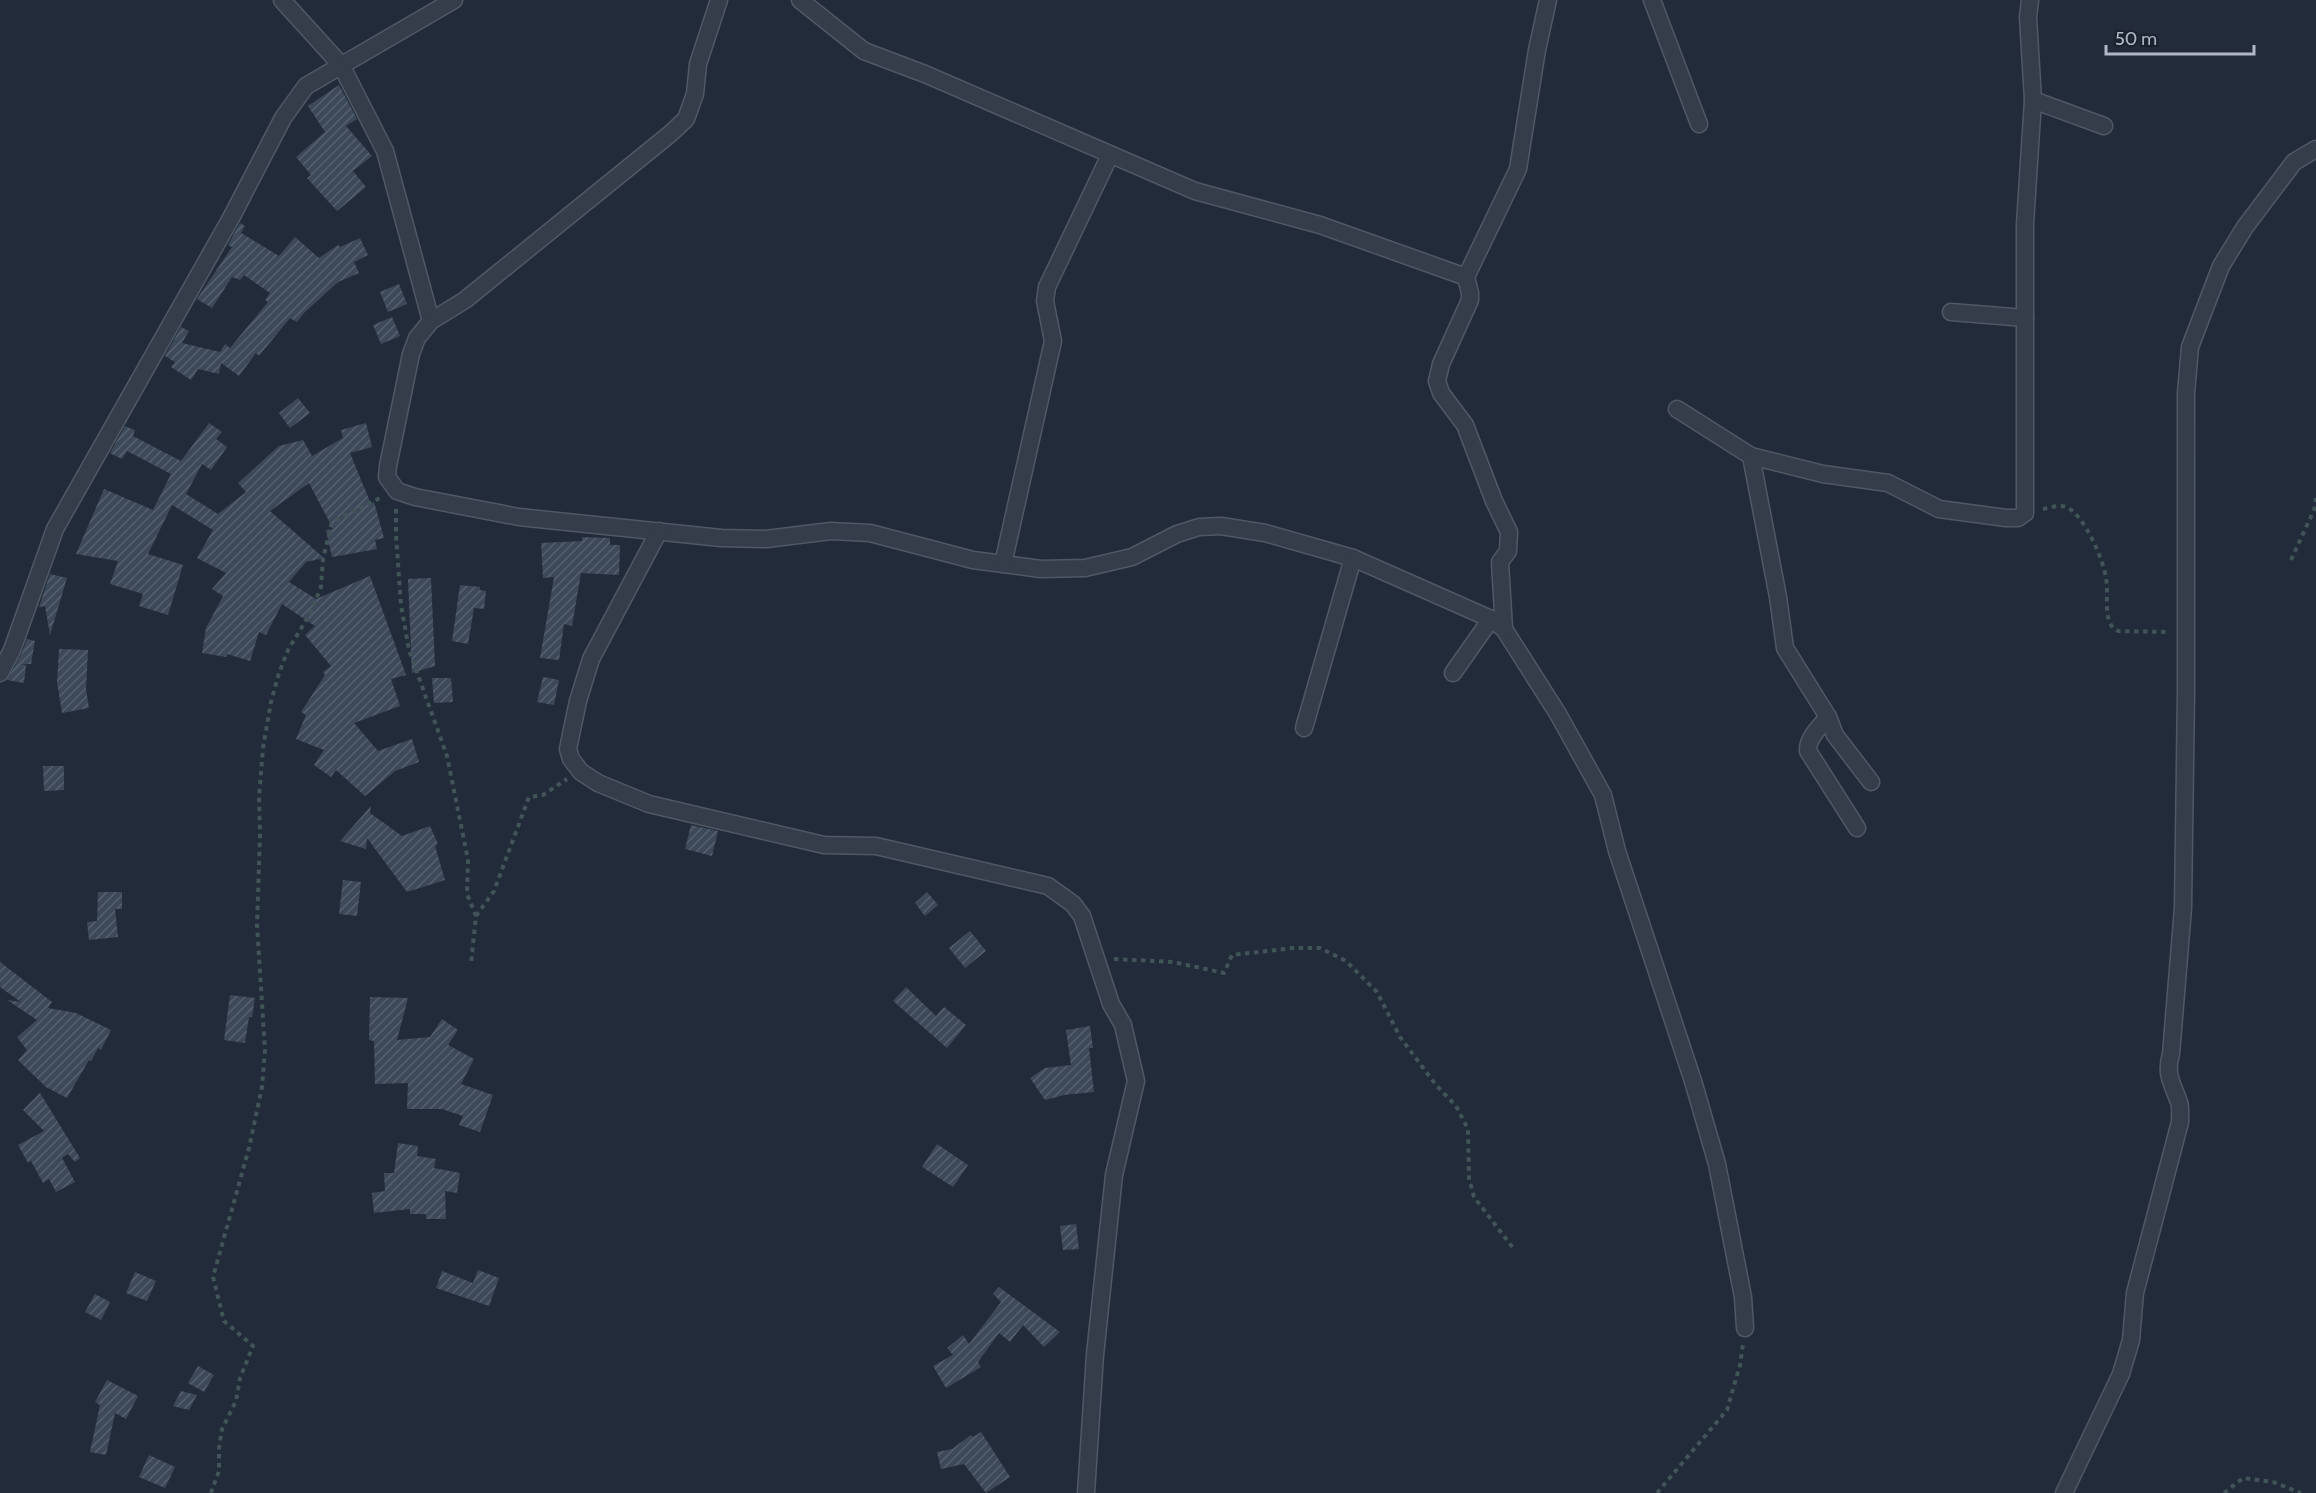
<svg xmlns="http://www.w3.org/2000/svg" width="2316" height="1493" font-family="Cabin,sans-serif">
<defs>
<pattern id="building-hatch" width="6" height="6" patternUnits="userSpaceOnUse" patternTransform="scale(1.5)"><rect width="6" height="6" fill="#3d4959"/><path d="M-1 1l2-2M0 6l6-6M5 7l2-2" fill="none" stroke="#56616f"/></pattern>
</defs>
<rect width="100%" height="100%" fill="#222b39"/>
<g fill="url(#building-hatch)">
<polygon points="339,85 357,119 346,126 372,156 353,171 366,187 337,211 307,178 311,175 296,157 325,132 308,106"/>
<polygon points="240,223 245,226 241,233 279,256 295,237 319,258 338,245 340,247 360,238 368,255 354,262 359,273 338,282 304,313 297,322 290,318 259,356 256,353 239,376 221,363 219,374 198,369 191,380 171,367 175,362 165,356 181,327 189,331 182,343 220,352 225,344 230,348 268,302 265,300 270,293 244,275 240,280 232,277 212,308 197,299 232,247 228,245"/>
<polygon points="399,284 407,304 388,312 380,292"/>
<polygon points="392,317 400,336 381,344 373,325"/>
<polygon points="298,398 310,413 290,428 279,413"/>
<polygon points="209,423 222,432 216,439 227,447 211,470 202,464 186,494 218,514 246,492 238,483 279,446 303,440 312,456 343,438 341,430 366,423 372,447 350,453 371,504 374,502 384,538 375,540 377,549 332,557 326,530 333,529 309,483 270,511 324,558 306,562 289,582 316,599 370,576 406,675 391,679 400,706 354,723 378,751 412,739 419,762 395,771 365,796 336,770 331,777 314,765 324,750 296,739 306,715 301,712 325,675 323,672 331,666 305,635 315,626 282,604 266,635 259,632 250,661 227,654 226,657 202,653 206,628 223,596 212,589 226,573 197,558 213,530 172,505 148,554 183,565 168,615 139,606 143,594 110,584 118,561 76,554 104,489 153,510 171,474 127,451 122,459 110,453 125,426 135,430 133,436 181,461"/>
<polygon points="582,537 610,538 610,545 620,545 619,575 581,573 572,626 564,624 559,660 540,658 554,577 543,578 541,543 582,541"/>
<polygon points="50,574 67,578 50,635 45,606 39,607"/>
<polygon points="431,578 435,666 412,673 408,579"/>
<polygon points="460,585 480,587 480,590 486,591 484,609 474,608 468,644 452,641"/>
<polygon points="27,639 35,641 31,664 21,664 26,665 24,683 7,680 21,655"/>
<polygon points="59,649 88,650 86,689 89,708 62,713 57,682"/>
<polygon points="543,677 559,680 554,705 537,702"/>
<polygon points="432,678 451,678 453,702 434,703"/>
<polygon points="43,766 64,766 64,790 44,791"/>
<polygon points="371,806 370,813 402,836 430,826 438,844 435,846 445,880 407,892 367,838 366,849 340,841"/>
<polygon points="691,825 718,831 712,856 685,849"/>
<polygon points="343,880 361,882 357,916 339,914"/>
<polygon points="98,892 122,892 122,909 115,909 118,937 89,940 87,922 97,921"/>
<polygon points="927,892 938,905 925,916 915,903"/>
<polygon points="970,931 986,951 965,968 949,948"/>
<polygon points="0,962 52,1002 48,1008 76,1013 111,1030 101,1050 98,1048 91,1061 89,1060 67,1098 46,1087 18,1060 27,1050 17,1037 37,1020 7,1000 21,1002 0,987"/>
<polygon points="906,987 936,1016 944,1007 966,1025 947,1048 893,1001"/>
<polygon points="230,995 255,998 252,1017 249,1017 245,1043 224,1040"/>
<polygon points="370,997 408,998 397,1040 430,1037 442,1019 458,1030 448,1045 474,1059 461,1084 493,1095 480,1132 459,1125 463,1116 442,1109 407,1109 408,1083 375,1084 374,1041 369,1040"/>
<polygon points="1090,1026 1093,1048 1089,1048 1094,1092 1064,1095 1045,1100 1030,1078 1045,1068 1071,1065 1066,1030"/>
<polygon points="40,1093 80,1158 75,1162 68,1154 62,1158 75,1182 56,1192 49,1179 43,1183 31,1161 28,1163 18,1145 44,1131 23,1110"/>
<polygon points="398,1143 418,1146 417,1156 436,1159 434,1168 460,1173 457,1193 445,1191 446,1219 426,1219 426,1214 410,1214 410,1209 374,1213 372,1193 385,1191 384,1173 394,1173"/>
<polygon points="937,1144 968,1165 953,1187 922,1167"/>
<polygon points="1076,1224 1079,1249 1063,1250 1060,1226"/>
<polygon points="478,1270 499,1278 489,1306 436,1288 442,1271 473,1283"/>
<polygon points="135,1272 156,1281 147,1301 126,1293"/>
<polygon points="999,1287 1060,1332 1044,1347 1023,1325 1010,1342 999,1333 978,1362 981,1367 946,1388 933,1366 953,1355 947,1348 963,1335 969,1344 1001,1302 993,1294"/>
<polygon points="95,1294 110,1302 101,1320 85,1312"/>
<polygon points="198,1366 214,1375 204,1392 188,1383"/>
<polygon points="107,1380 138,1396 126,1419 115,1413 106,1455 90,1452 100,1405 95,1402"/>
<polygon points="181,1391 197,1395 189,1410 173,1406"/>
<polygon points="981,1432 1010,1477 986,1493 964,1464 941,1469 937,1452 952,1449 971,1435 973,1437"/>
<polygon points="149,1455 175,1467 165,1488 139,1477"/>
</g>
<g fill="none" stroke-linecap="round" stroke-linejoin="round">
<g stroke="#505864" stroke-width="19">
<g id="minor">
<polyline points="282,0 341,65 385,151 431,321"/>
<polyline points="719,0 698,64 695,94 686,119 670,134 465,300 431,321 417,338 411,354 388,466 387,477 397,491 415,497 519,517 721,538 766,539 831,531 870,533 973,560 1041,569 1085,568 1132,557 1177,534 1199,527 1221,526 1265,533 1353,558 1491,619 1504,629 1558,714 1603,795 1617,851 1693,1081 1717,1164 1743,1297 1745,1328"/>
<polyline points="800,0 864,51 925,74 1195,191 1320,225 1466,277"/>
<polyline points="1652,0 1699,124"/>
<polyline points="2033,100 2104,126"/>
<polyline points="1951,312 2025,318"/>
<polyline points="1677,409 1751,456 1823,474 1888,483 1939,509 2006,518 2018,518 2025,513 2025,224 2033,100 2028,17 2030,0"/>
<polyline points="1751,456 1778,597 1785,648 1828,717 1835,735 1871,782"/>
<polyline points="659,531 591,659 578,701 568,749 571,759 581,772 598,783 649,804 824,845 876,846 1048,886 1073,904 1082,916 1111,1004 1123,1025 1136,1081 1114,1175 1095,1355 1086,1493"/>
<polyline points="1003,564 1053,341 1045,301 1047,287 1110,155"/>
<polyline points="1504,629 1500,562 1508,551 1509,532 1494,501 1465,425 1441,393 1437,381 1441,364 1470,300 1470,293 1466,277 1518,169 1537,50 1548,0"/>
<polyline points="0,673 12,650 55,529 231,218 283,118 306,86 454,0"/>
<polyline points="1453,673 1491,619"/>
<path d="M1828,717C1820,727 1807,738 1808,751L1857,828"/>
<polyline points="1304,728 1353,558"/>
<path d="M2064,1493L2121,1374L2131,1340L2135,1293L2180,1122C2180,1116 2181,1108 2179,1102C2172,1083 2165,1074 2171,1054L2183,908L2186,691V393L2190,347L2221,266L2245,227L2294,162L2316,149"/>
</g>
</g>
<g stroke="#415458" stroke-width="4" stroke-dasharray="4.5 4.5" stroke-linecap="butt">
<polyline points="396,509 396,535 401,605 409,650 447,756 468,860 467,894 476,916 471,964"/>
<path d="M2043,509C2050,508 2059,504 2066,507C2084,514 2103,559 2106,578C2109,595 2103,614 2113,628L2118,631L2170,632"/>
<polyline points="2291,560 2314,510 2316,498"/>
<polyline points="476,916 494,891 529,797 543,795 567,779"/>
<polyline points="1114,959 1173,962 1224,973 1232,955 1293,948 1320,948 1346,961 1377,992 1400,1037 1436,1085 1456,1106 1468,1129 1469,1178 1474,1197 1513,1248"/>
<polyline points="211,1493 219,1471 219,1448 222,1429 236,1401 240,1378 253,1346 224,1321 213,1277 249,1148 262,1087 265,1050 257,925 260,835 259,797 263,748 271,702 279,673 288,650 310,614 321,587 323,559 332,522 382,497"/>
<polyline points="1657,1493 1727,1410 1740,1365 1743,1344"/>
<polyline points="2224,1493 2243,1478 2273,1482 2301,1493"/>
</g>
<use href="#minor" stroke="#353d4a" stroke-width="16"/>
</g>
<path d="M2106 45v9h148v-9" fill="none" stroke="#b0b8c6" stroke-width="3"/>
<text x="2115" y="45" font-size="18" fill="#b0b8c6" stroke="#1b222e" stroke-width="4.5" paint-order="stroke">50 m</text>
</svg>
